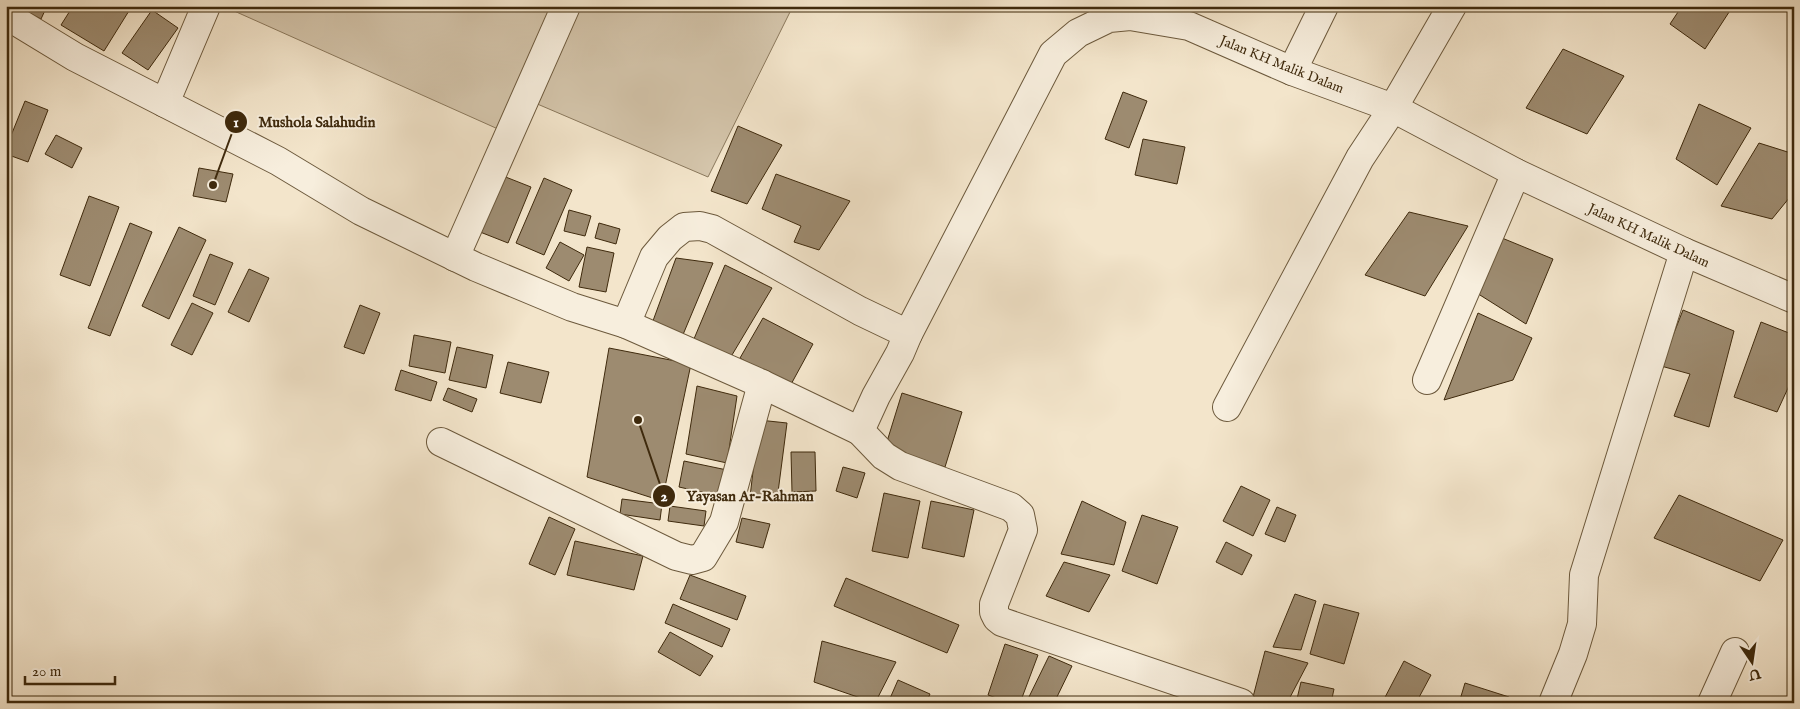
<svg xmlns="http://www.w3.org/2000/svg" width="1800" height="709" font-family="'IM FELL English',serif">
<rect width="100%" height="100%" fill="#f3e5cb"/>
<filter id="stains"><feTurbulence type="fractalNoise" baseFrequency=".004" numOctaves="4"/><feColorMatrix values="0 0 0 0 .2 0 0 0 0 .09 0 0 0 0 .02 0 0 0 .5 -.17"/></filter>
<radialGradient id="worn" r=".72"><stop offset=".6" stop-color="#630" stop-opacity="0"/><stop offset="1" stop-color="#630" stop-opacity=".3"/></radialGradient>
<g fill="#d4c5ab" stroke="#8a785c">
<polygon points="223,6 552,6 498,129"/>
<polygon points="580,6 793,6 708,177 535,103"/>
</g>
<g fill="#9d8b70" stroke="#3f2a0d">
<polygon points="14,6 47,6 41,19"/>
<polygon points="73,6 132,6 104,51 61,25"/>
<polygon points="1682,6 1733,6 1705,49 1670,24"/>
<polygon points="152,10 178,28 148,70 122,53"/>
<polygon points="1563,49 1624,76 1587,134 1526,108"/>
<polygon points="1123,92 1147,101 1129,148 1105,139"/>
<polygon points="25,101 48,110 28,162 6,154 6,148"/>
<polygon points="1699,104 1751,128 1717,185 1676,159"/>
<polygon points="738,126 782,145 747,204 711,191"/>
<polygon points="56,135 82,148 72,168 45,154"/>
<polygon points="1143,139 1185,147 1177,184 1135,175"/>
<polygon points="1759,143 1794,154 1794,192 1772,219 1721,206"/>
<polygon points="199,168 233,174 226,202 193,196"/>
<polygon points="498,174 531,187 508,243 475,230"/>
<polygon points="776,174 850,201 819,250 794,242 801,226 762,209"/>
<polygon points="544,178 572,190 544,255 516,243"/>
<polygon points="89,196 119,207 90,286 60,275"/>
<polygon points="569,210 591,216 585,236 564,231"/>
<polygon points="1409,212 1468,226 1425,296 1365,275"/>
<polygon points="130,223 152,232 110,336 88,328"/>
<polygon points="599,223 620,229 616,244 595,238"/>
<polygon points="179,227 206,240 169,319 142,306"/>
<polygon points="1502,238 1553,259 1526,324 1472,290"/>
<polygon points="560,242 584,255 569,281 546,268"/>
<polygon points="587,247 614,253 606,292 579,287"/>
<polygon points="210,254 233,263 215,305 193,296"/>
<polygon points="676,258 713,263 682,337 650,329"/>
<polygon points="725,265 772,288 729,360 691,346"/>
<polygon points="249,269 269,278 249,322 228,312"/>
<polygon points="192,303 213,313 192,355 171,345"/>
<polygon points="360,305 380,313 364,354 344,347"/>
<polygon points="1683,310 1734,331 1709,427 1674,416 1690,374 1661,366"/>
<polygon points="1478,313 1532,338 1513,380 1444,400"/>
<polygon points="763,318 813,344 789,388 740,358"/>
<polygon points="1761,322 1794,335 1794,375 1777,412 1734,397"/>
<polygon points="414,335 451,342 445,373 409,366"/>
<polygon points="457,347 493,355 486,388 449,380"/>
<polygon points="609,348 691,364 662,501 587,477"/>
<polygon points="508,362 549,372 541,403 500,393"/>
<polygon points="401,370 437,382 431,401 395,390"/>
<polygon points="697,386 737,396 727,463 686,454"/>
<polygon points="448,388 477,399 472,412 443,400"/>
<polygon points="902,393 962,412 945,467 885,448"/>
<polygon points="759,420 787,423 777,500 750,497"/>
<polygon points="791,452 815,452 816,491 792,492"/>
<polygon points="684,461 727,470 719,496 679,487"/>
<polygon points="843,467 865,473 857,498 836,491"/>
<polygon points="1241,486 1270,500 1253,536 1223,521"/>
<polygon points="884,493 920,501 908,558 872,551"/>
<polygon points="1679,495 1783,540 1760,581 1654,538"/>
<polygon points="622,499 662,504 660,520 620,514"/>
<polygon points="931,501 974,510 964,557 922,548"/>
<polygon points="1082,501 1126,522 1114,565 1061,554"/>
<polygon points="670,506 706,511 704,526 668,521"/>
<polygon points="1277,507 1296,515 1285,542 1265,534"/>
<polygon points="1142,515 1178,527 1157,584 1122,571"/>
<polygon points="549,517 575,529 555,575 529,564"/>
<polygon points="742,518 770,524 763,548 736,542"/>
<polygon points="575,541 643,556 634,590 567,575"/>
<polygon points="1226,542 1252,555 1242,575 1216,562"/>
<polygon points="1064,562 1110,575 1089,612 1046,596"/>
<polygon points="690,575 746,596 737,620 680,599"/>
<polygon points="846,578 959,625 947,653 834,606"/>
<polygon points="1295,594 1316,601 1301,650 1273,647"/>
<polygon points="673,604 730,629 722,647 665,623"/>
<polygon points="1324,604 1359,613 1344,664 1310,654"/>
<polygon points="670,632 713,656 700,676 658,652"/>
<polygon points="822,641 896,662 875,703 814,682"/>
<polygon points="1005,644 1038,655 1020,703 1010,703 988,695"/>
<polygon points="1265,651 1308,663 1287,703 1278,703 1253,697"/>
<polygon points="1049,656 1072,666 1054,703 1026,703"/>
<polygon points="1404,661 1431,675 1416,703 1382,703"/>
<polygon points="898,680 930,694 926,703 888,703"/>
<polygon points="1301,682 1334,689 1331,703 1296,703"/>
<polygon points="1465,683 1509,697 1507,703 1459,703"/>
</g>
<g fill="none" stroke-linecap="round" stroke-linejoin="round">
<g stroke="#6c593c" stroke-width="30">
<g id="minor">
<polyline points="6,15 75,57 278,161 361,211 476,267 572,307 626,324 654,257 670,238 684,227 700,226 712,229 860,311 908,334 900,353 876,396 860,431 884,456 900,466 1011,507 1020,515 1023,530 994,604 994,612 997,618 1002,622 1241,703"/>
<polyline points="1292,71 1324,6"/>
<polyline points="165,103 206,6"/>
<polyline points="455,257 566,6"/>
<polyline points="626,324 762,384 860,431"/>
<polyline points="908,334 1053,54 1078,33 1109,18 1130,16 1189,26 1292,71 1393,108 1516,173 1684,252 1794,299"/>
<polyline points="1427,380 1516,173"/>
<polyline points="1227,407 1360,158 1393,108 1452,6"/>
<polyline points="441,442 676,556 692,560 703,557 724,522 762,384"/>
<polyline points="1553,703 1573,654 1582,624 1584,575 1684,252"/>
<polyline points="1712,703 1735,652"/>
</g>
</g>
<use href="#minor" stroke="#f7eedd" stroke-width="28"/>
</g>
<g text-anchor="middle" stroke-width="4" stroke-linejoin="round" paint-order="stroke">
<g font-size="14" fill="#3f2a0d" stroke="#f7eedd">
<text transform="translate(1282 64) rotate(22)" y="5">Jalan KH Malik Dalam</text>
<text transform="translate(1649 235) rotate(25)" y="5">Jalan KH Malik Dalam</text>
</g>
</g>
<path fill="none" stroke="#3f2a0d" stroke-width="2" d="M213 185L236 122M638 420L664 496"/>
<g fill="#3f2a0d" stroke="#f7eedd" stroke-width="2">
<circle cx="213" cy="185" r="5"/>
<circle cx="638" cy="420" r="5"/>
<circle cx="236" cy="122" r="12"/>
<circle cx="664" cy="496" r="12"/>
</g>
<g font-size="15" text-anchor="middle" font-weight="bold" fill="#fff">
<text x="236" y="127">1</text>
<text x="664" y="501">2</text>
</g>
<g font-size="15" text-anchor="middle" font-weight="bold" fill="#3f2a0d" stroke="#f7eedd" stroke-width="4" stroke-linejoin="round" paint-order="stroke">
<text x="317" y="127">Mushola Salahudin</text>
<text x="750" y="501">Yayasan Ar-Rahman</text>
</g>
<rect width="1800" height="709" fill="none" stroke="#f3e5cb" stroke-width="25"/>
<rect x="8" y="8" width="1785" height="694" fill="none" stroke="#3f2a0d" stroke-width="2.5"/>
<rect x="12" y="12" width="1775" height="684" fill="none" stroke="#3f2a0d"/>
<g transform="translate(1752 662) rotate(167)" stroke="#f7eedd" stroke-width="4" paint-order="stroke">
<path d="M0-4L9 19L0 12L-9 19Z" fill="#3f2a0d"/>
<text y="-8" font-size="14" font-weight="bold" text-anchor="middle" fill="#3f2a0d">U</text>
</g>
<path d="M25 676v8h90v-8" fill="none" stroke="#3f2a0d" stroke-width="2.5"/>
<text x="32" y="676" font-size="15" fill="#3f2a0d" stroke="#f7eedd" stroke-width="4" paint-order="stroke">20 m</text>
<rect width="100%" height="100%" filter="url(#stains)"/>
<rect width="100%" height="100%" fill="url(#worn)"/>
</svg>
